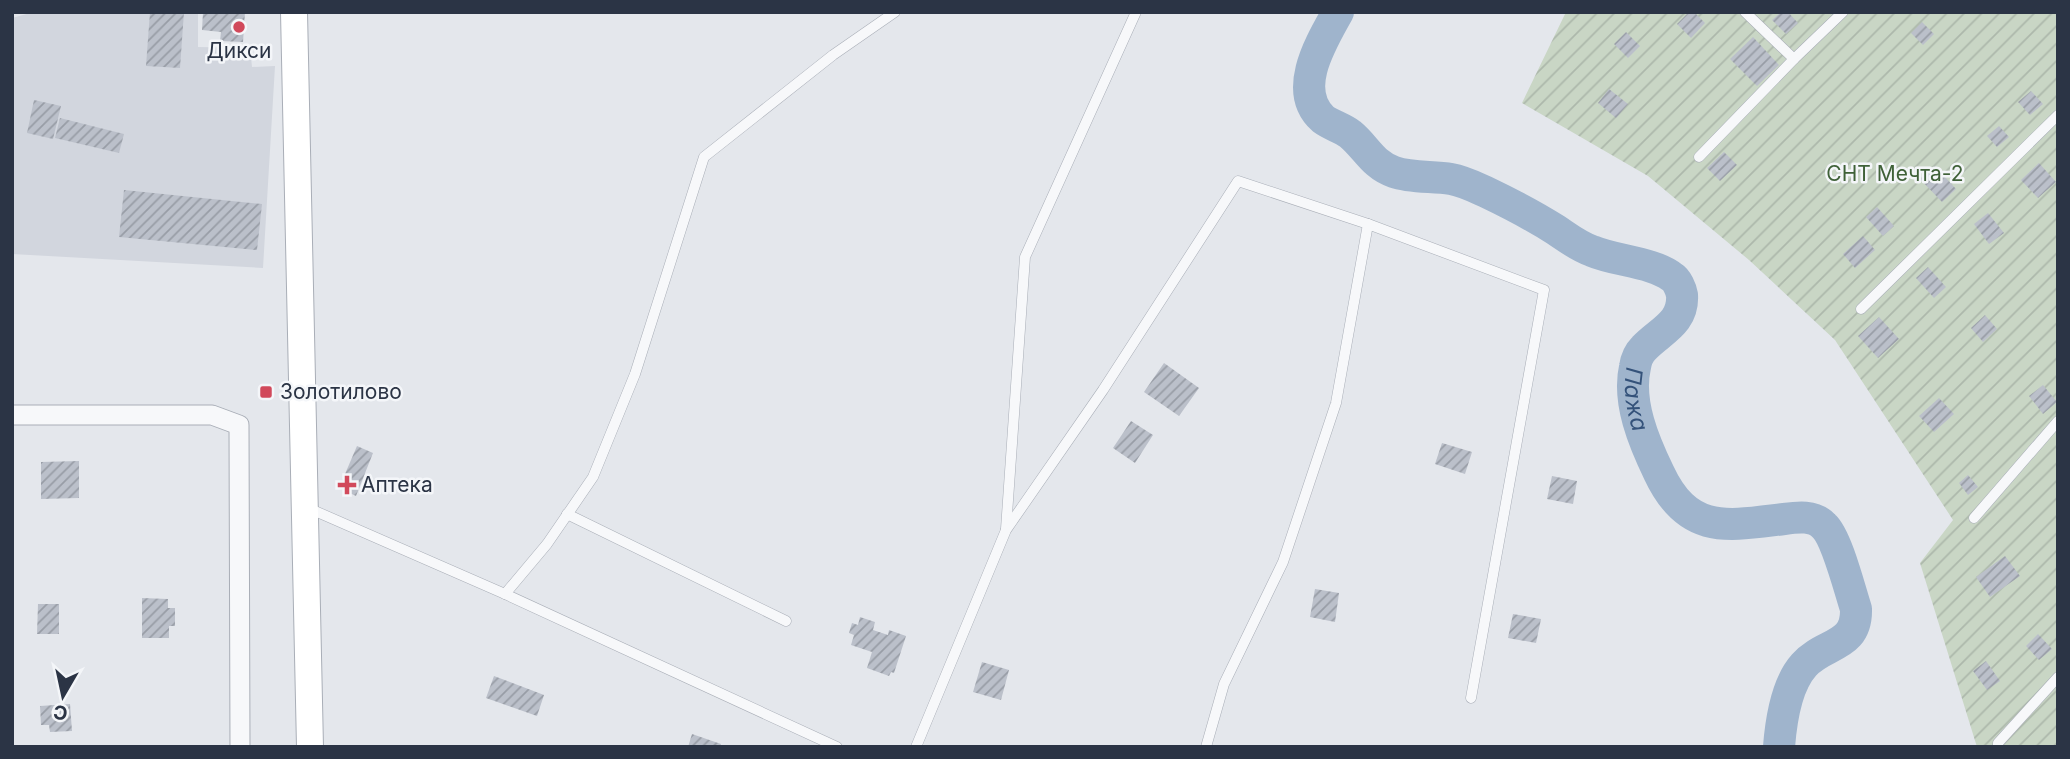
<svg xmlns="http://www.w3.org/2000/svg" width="2070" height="759" font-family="Inter,sans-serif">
<defs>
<pattern id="garden-furrows" width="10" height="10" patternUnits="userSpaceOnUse" patternTransform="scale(1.75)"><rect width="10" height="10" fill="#c9d6c5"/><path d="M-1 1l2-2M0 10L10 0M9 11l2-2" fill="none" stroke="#adb8ab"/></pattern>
<pattern id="building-hatch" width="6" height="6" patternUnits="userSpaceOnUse" patternTransform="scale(1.75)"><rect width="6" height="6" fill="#bbc0ca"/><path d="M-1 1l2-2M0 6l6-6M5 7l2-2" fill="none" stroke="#989da6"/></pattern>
</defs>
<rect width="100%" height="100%" fill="#e4e7ec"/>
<polygon fill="#d2d6de" points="34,12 198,12 198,47 250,48 252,67 275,66 263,268 12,254 12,18"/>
<polygon fill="url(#garden-furrows)" points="1566,12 2058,12 2058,747 1977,747 1920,563 1953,520 1835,340 1749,260 1648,176 1522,103"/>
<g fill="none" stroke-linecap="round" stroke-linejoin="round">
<path stroke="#9fb4cc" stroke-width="32" id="s1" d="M1338,12C1322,41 1291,90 1323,119C1331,125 1342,128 1350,134C1366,147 1373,165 1394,172C1411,178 1433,176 1451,179C1463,181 1475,187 1486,192C1509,203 1534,216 1556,230C1568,238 1578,246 1592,251C1615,261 1653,262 1672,277C1677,280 1681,289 1682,295C1684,323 1660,331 1644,348C1639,353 1636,360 1635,367C1627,402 1644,442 1659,473C1688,535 1727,526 1784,519C1798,517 1814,515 1824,526C1837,538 1850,591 1856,609C1857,648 1824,642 1804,665C1786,685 1781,721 1779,747"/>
</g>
<g fill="url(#building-hatch)">
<polygon points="150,12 184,12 180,68 146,66"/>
<polygon points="203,12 245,12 243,42 220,41 221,32 202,30"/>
<polygon points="1689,12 1694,12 1705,23 1691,38 1677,24"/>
<polygon points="1781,12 1788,12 1798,23 1786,34 1772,20"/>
<polygon points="1922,22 1934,34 1923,45 1911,33"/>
<polygon points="1626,32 1640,46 1628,58 1614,44"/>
<polygon points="1753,37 1779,65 1757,86 1730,59"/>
<polygon points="1609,89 1628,104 1616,118 1598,103"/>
<polygon points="2031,91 2043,104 2030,115 2018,102"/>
<polygon points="34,100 61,106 53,139 27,133"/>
<polygon points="60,118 124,134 119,153 55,138"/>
<polygon points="1999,126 2009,137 1997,147 1987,136"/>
<polygon points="1724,152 1737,165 1720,181 1707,168"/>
<polygon points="2039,163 2056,182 2038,198 2021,180"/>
<polygon points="1935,166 1956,189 1942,202 1920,179"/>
<polygon points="124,190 262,204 257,250 119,237"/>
<polygon points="1877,207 1894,226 1883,236 1866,217"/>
<polygon points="1988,213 2004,233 1989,244 1974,224"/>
<polygon points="1863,236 1875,250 1855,268 1843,254"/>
<polygon points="1928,267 1946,287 1934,298 1916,278"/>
<polygon points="1985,315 1997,329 1983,342 1971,328"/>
<polygon points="1879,317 1899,339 1878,358 1858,336"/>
<polygon points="1164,363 1199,388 1179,416 1144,392"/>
<polygon points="2043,385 2057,402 2043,414 2029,396"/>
<polygon points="1939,398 1954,414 1934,432 1919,416"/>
<polygon points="1131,421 1153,435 1135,463 1113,448"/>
<polygon points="1442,443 1472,452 1465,474 1435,464"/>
<polygon points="357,446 373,453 356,496 339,488"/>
<polygon points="79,461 79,498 41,499 41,462"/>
<polygon points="1968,475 1978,487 1968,495 1959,483"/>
<polygon points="1552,476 1577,481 1573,504 1547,499"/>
<polygon points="2005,556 2020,576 1990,597 1976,577"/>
<polygon points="1315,589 1339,593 1335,622 1310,617"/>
<polygon points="142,598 168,599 168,608 175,608 175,626 169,626 169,638 142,638"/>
<polygon points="38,604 59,604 59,634 37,634"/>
<polygon points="1513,614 1541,619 1536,643 1508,638"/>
<polygon points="860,617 875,622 873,630 888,635 889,630 906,636 894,673 891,672 889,676 867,668 872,652 851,645 854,635 849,633 852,623 858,625"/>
<polygon points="2038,634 2052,649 2039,660 2026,646"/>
<polygon points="1986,661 2000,681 1987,690 1973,671"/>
<polygon points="982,662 1009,670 1001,700 973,692"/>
<polygon points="494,676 544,695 537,716 486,698"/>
<polygon points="70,704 72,731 50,732 49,725 41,725 40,706"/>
<polygon points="692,734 721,744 720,747 688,747"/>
</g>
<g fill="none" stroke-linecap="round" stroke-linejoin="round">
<g stroke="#a9aeb7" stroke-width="11">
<g id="service">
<polyline points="1745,12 1794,59 1843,12"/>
<polyline points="1699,157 1794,59"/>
<polyline points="1861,309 2058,115"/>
<polyline points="308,508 505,594 837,747"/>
<polyline points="567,514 786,621"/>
<polyline points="1974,518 2058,421"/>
<polyline points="1006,529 1025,257 1136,12"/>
<polyline points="505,594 547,544 593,477 635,374 704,157 833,55 895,12"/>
<polyline points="916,747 1006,530 1103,390 1238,181 1368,224"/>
<polyline points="1206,747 1224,684 1283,562 1336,403 1368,224 1544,290 1471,698"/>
<polyline points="1998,747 1998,743 2058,677"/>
</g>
</g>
<g stroke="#a9aeb7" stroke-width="21">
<polyline id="minor" points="12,415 212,415 239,425 240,747"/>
</g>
<g stroke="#a9aeb7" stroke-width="28">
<polyline id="secondary" points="294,12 310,747"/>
</g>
<use href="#service" stroke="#f7f8fa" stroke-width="10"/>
<use href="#minor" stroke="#f7f8fa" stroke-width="19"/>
<use href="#secondary" stroke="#fff" stroke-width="26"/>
</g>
<g fill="#d1495b" stroke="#f4f6f9" stroke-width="2.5">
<circle cx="239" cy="27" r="7"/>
<rect x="259" y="385" width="14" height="14" rx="3.5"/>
<path d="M343.5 474.5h7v7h7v7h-7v7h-7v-7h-7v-7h7z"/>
</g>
<g text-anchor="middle" stroke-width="5" stroke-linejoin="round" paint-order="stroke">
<g font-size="21" fill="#2b3445" stroke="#f4f6f9" text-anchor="start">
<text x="239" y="58" text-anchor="middle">Дикси</text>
<text x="280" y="399">Золотилово</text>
<text x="361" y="492">Аптека</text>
</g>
<g font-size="21" fill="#3f6138" stroke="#f4f6f9">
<text x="1895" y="181">СНТ Мечта-2</text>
</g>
<g font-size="23" font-style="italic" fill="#34527a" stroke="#f4f6f9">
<text dy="8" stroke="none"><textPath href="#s1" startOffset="651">Пажа</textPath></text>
</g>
</g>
<rect width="2070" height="759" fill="none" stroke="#2b3445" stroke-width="28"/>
<g transform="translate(63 696) rotate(189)" stroke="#f4f6f9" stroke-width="5" paint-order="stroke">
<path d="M0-5L12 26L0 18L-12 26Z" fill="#2b3445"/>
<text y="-10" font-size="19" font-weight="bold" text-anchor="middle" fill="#2b3445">С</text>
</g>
</svg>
